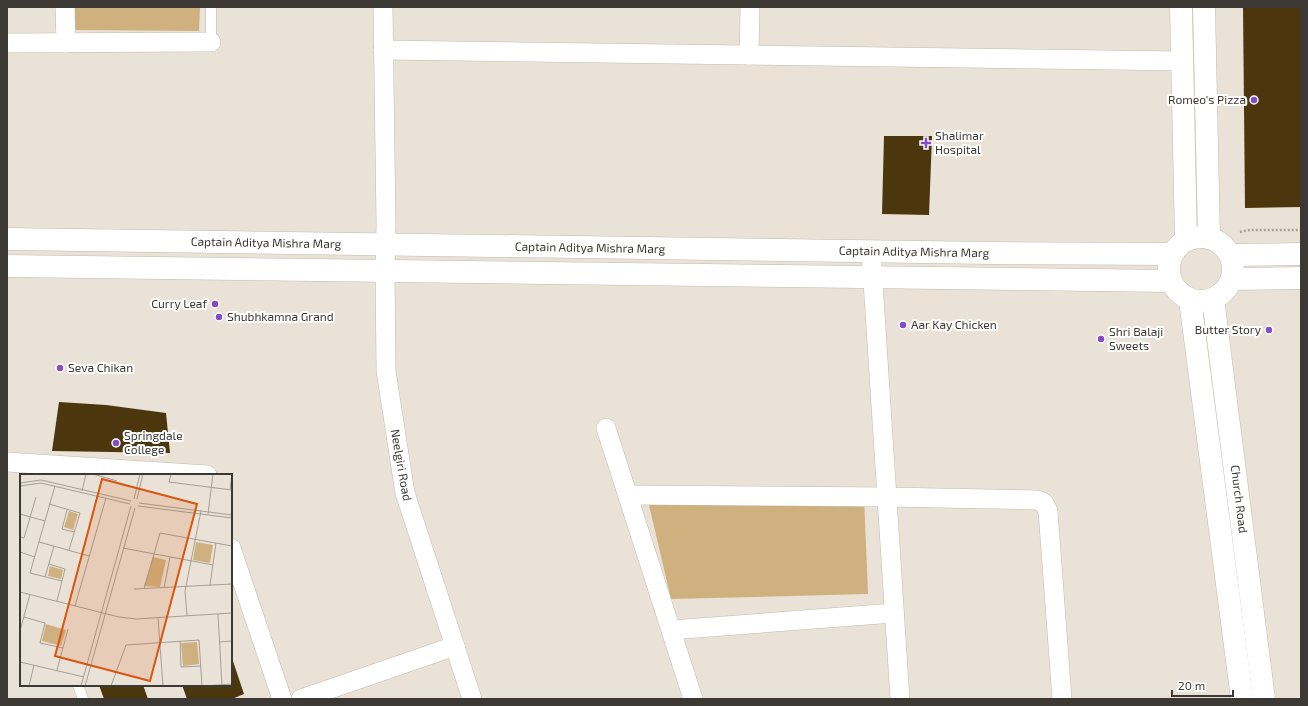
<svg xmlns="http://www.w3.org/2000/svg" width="1308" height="706" font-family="'Exo 2',sans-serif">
<rect width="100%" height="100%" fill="#eae2d6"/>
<g fill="#cfb07f">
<polygon points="75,7 200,7 199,31 75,30"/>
<polygon points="645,488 864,496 868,594 671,599"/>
</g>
<g fill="#4c360e">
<polygon points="1243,7 1301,7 1301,207 1245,208"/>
<polygon points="884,136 932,136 929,215 882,214"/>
<polygon points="59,402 106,405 166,413 170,453 52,451"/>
<polygon points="231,655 244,694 232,699 187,699 182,685 231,685"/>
<polygon points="99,685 143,685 148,699 104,699"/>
</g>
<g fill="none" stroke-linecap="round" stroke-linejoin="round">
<g stroke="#c1baae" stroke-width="11">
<g id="service">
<polyline points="211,7 211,42"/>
<polyline points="78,685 83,699"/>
</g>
</g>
<g stroke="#c1baae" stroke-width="20">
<g id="minor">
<polyline points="65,7 66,43"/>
<polyline points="383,7 386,225 385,271 386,371 405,493 472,699"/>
<polyline points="7,43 211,42"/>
<polyline points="383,50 1182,61"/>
<polyline points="749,55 750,7"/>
<polyline points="871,251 900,699"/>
<polyline points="606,428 693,699"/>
<polyline points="7,462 207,475"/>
<polyline points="628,495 886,497 1037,500 1044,503 1048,511 1062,699"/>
<polyline points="231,548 282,699"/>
<polyline points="671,630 894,613"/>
<polyline points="301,699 455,646"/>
</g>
</g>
<g stroke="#c1baae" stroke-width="23">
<g id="tertiary">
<polyline points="1181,7 1186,240"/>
<polyline points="1204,7 1209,238"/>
<circle cx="1201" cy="269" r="32"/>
<polyline points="7,239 992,253 1172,254"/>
<polyline points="1230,255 1301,254"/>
<polyline points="7,266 1170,281"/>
<polyline points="1232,279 1301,278"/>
<polyline points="1213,299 1264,699"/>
<polyline points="1190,300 1242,699"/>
</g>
</g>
<polyline stroke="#a6a096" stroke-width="2.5" stroke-dasharray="2 2" stroke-linecap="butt" points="1240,232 1249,230 1301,230"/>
<use href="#service" stroke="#fff" stroke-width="10"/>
<use href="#minor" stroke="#fff" stroke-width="19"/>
<use href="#tertiary" stroke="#fff" stroke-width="22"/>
</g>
<g fill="#844dc5" stroke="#fff" stroke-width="1.5">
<circle cx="1254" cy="100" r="4"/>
<path d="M924 137h4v4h4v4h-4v4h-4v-4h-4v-4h4z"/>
<circle cx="215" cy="304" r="4"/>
<circle cx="219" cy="317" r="4"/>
<circle cx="903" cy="325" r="4"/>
<circle cx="1269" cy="330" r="4"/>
<circle cx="1101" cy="339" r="4"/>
<circle cx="60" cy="368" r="4"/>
<circle cx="116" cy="443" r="4"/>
</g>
<g text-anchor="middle" stroke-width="4" stroke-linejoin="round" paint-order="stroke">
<g font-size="12" fill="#3c3934" stroke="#fff" text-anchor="start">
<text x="1246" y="104" text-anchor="end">Romeo's Pizza</text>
<text x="935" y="140">Shalimar<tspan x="935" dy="14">Hospital</tspan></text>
<text x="207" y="308" text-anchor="end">Curry Leaf</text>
<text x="227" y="321">Shubhkamna Grand</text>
<text x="911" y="329">Aar Kay Chicken</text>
<text x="1261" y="334" text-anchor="end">Butter Story</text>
<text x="1109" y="336">Shri Balaji<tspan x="1109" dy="14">Sweets</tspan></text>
<text x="68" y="372">Seva Chikan</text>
<text x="124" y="440">Springdale<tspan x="124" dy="14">College</tspan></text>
</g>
<g font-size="12" fill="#3c3934" stroke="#fff">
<text transform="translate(266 243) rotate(1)" y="4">Captain Aditya Mishra Marg</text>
<text transform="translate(590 248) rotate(1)" y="4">Captain Aditya Mishra Marg</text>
<text transform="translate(914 252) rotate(1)" y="4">Captain Aditya Mishra Marg</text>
<text transform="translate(401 465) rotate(80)" y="4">Neelgiri Road</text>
<text transform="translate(1239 499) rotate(83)" y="4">Church Road</text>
</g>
</g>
<g transform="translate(20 474)">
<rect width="212" height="212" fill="#eae2d6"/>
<path d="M49,37L58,40L53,56L44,53ZM176,68L193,71L190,89L173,86ZM133,83L146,86L140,113L124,112ZM30,92L43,96L41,105L28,102ZM26,150L46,156L41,172L22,167ZM177,168L179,190L163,192L161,169Z" fill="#cfb07f"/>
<path fill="none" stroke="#a49e95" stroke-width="1" d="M73,0L97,7M151,0L149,8L212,16M0,9L21,6L111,27M0,12L21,9L110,30M35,12L10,99L42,107M210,16L212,0M62,17L66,0M114,25L120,0M117,25L123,0M119,29L212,41M29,30L60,39L49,76M118,32L212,44M47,36L42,55L54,58M0,40L25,47M188,40L193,0M0,63L4,64L16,23M19,68L69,82M103,74L193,91M0,78L15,83M29,90L45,95L37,127M25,103L34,72M190,111L196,69M144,114L150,83M114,115L212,110M124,115L140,59L212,72M0,118L99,143L116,145L212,139M55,132L86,24M198,140L202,212M167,142L165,117L181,37M4,143L25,149L20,169L43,174M138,144L143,212M0,157L10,120M160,167L161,193L181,192M199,168L212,167M0,188L64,203M37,196L48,155M9,212L14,191M61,212L111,32M65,212L115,34M91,212L106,171L179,166L182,212M184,212L212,210"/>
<path fill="#d75610" fill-opacity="0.15" stroke="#d75610" stroke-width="2" d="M82,5L177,30L130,207L35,182Z"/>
<rect width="212" height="212" fill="none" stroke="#3c3934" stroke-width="2"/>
</g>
<rect width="1308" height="706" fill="none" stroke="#3c3934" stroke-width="16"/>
<path d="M1172 690v6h61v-6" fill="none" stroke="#3c3934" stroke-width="2"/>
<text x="1178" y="690" font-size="12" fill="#3c3934" stroke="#ffffff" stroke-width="3" paint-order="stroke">20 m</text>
</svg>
